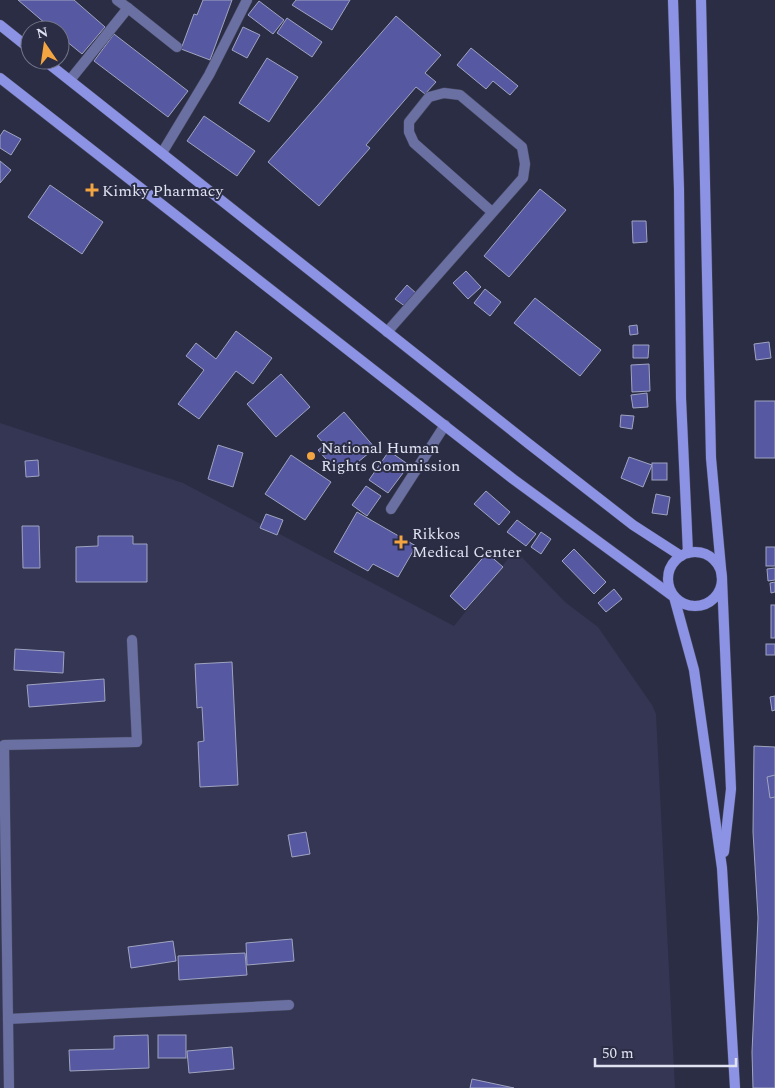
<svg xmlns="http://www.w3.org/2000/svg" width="775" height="1088" font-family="Spectral,serif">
<rect width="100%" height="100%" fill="#2b2d44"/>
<polygon fill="#343653" points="0,423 183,483 454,626 515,550 565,602 598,627 652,705 656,714 675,1088 0,1088"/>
<g fill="#5659a2" stroke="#a0a4c0">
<polygon points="18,0 74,0 105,27 82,54 60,36 60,30 53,30"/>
<polygon points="203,0 232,0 210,60 181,49 194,14 197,15"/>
<polygon points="296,0 350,0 332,30 292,5"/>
<polygon points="259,1 284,20 273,34 248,15"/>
<polygon points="396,16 441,55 425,73 436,82 425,94 416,87 366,145 370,148 319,206 268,162"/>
<polygon points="287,18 322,42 312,57 277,33"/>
<polygon points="243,27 260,35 247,58 232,50"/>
<polygon points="114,34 188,91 168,117 94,61"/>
<polygon points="471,48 518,86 510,95 493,81 486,89 457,65"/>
<polygon points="267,58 298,77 269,122 239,103"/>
<polygon points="204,116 255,151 237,176 187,141"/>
<polygon points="4,130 21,139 11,155 0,148 0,136"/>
<polygon points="0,161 11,170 0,183"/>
<polygon points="50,185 103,222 82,254 28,217"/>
<polygon points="540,189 566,210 509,277 484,256"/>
<polygon points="632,221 646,221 647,242 633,243"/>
<polygon points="466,271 481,287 468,299 453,283"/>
<polygon points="407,285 417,294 406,307 395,299"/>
<polygon points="485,289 501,302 490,316 474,303"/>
<polygon points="535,298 601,350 580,376 514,323"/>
<polygon points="637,325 638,334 630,335 629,326"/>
<polygon points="236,331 272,358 253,384 236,371 199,419 178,404 204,370 186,356 196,343 216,359"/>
<polygon points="769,342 771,358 756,360 754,344"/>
<polygon points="633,345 649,345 648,358 633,358"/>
<polygon points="649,364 650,391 632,392 631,365"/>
<polygon points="281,374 310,407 276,437 247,404"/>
<polygon points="647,393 648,407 633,408 631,395"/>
<rect x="755" y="401" width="20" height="57"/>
<polygon points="344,412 375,448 341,476 318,450 325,445 317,436"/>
<polygon points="621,415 634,416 632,429 620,427"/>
<polygon points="218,445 243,453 233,487 208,479"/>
<polygon points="389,451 409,465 388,493 369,480"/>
<polygon points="291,455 331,482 305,520 265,494"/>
<polygon points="629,457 652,465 643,487 621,478"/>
<polygon points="38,460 39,476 26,477 25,461"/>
<rect x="652" y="463" width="15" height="17"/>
<polygon points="366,486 381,496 367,516 352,505"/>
<polygon points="486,491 510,512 499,525 474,504"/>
<polygon points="656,494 670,497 667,515 652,513"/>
<polygon points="357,512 416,546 398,577 373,564 368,571 334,552"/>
<polygon points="266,514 283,520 277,535 260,528"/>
<polygon points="517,520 536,534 526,546 507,532"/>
<polygon points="22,526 39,526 40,568 23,568"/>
<polygon points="541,532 551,539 541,554 531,547"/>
<polygon points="98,536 133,536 133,544 147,544 147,582 76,582 76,547 98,546"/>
<rect x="766" y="547" width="9" height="19"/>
<polygon points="574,549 606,582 594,594 562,561"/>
<polygon points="487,553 503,567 465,610 450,596"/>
<polygon points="775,568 775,580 768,581 767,569"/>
<polygon points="775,582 775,592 771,593 770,583"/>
<polygon points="614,589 622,599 606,612 598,603"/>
<rect x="771" y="605" width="4" height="33"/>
<rect x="766" y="644" width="9" height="11"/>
<polygon points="15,649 64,652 63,673 14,670"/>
<polygon points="232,662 238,785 200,787 198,742 204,741 202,707 197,708 195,664"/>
<polygon points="104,679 105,701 29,707 27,685"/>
<polygon points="775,696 775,710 772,711 770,697"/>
<polygon points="754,746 775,747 775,1088 753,1088 752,1052 758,918 753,832"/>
<polygon points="775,775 775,797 770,798 767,777"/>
<polygon points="306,832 310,854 292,857 288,835"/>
<polygon points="292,939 294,961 247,965 246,943"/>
<polygon points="173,941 176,961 131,968 128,947"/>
<polygon points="245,953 247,975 179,980 178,956"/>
<polygon points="148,1035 149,1068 70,1071 69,1050 114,1049 114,1036"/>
<rect x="158" y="1035" width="28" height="23"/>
<polygon points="232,1047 234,1069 189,1073 187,1051"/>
<polygon points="472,1079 514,1088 470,1088"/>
</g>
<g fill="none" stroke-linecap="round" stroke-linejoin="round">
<g stroke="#484a60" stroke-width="11">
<g id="service">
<polyline points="128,8 177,47"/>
<polyline points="70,80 128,8 117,0"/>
<polyline points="162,153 209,75 247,0"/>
<polyline points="387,332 523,178 525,164 522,147 460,95 444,93 429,97 409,122 409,132 414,143 492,212"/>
<polyline points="391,509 445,425"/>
</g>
</g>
<g stroke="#484a60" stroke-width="11">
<g id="minor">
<polyline points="8,1019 289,1005"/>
<polyline points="9,1088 4,745 137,742 132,640"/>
</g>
</g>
<g stroke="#484a60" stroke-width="11">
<g id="secondary">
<polyline points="673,0 679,189 681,398 688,553"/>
<polyline points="701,0 711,458 722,579 731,789 724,852"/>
<polyline points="0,25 30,49"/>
<polyline points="44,60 529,444 633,525 681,556"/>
<polyline points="0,78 513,479 674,597 694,670 722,868 735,1088"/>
<circle cx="695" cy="579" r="27"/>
</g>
</g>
<use href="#service" stroke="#6b70a3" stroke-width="10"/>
<use href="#minor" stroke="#6b70a3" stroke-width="10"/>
<use href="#secondary" stroke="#8d93e4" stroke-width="10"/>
</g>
<g fill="#f2a541" stroke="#2b2d44" stroke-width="2">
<path d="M89.5 182.5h5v5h5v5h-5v5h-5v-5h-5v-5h5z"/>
<circle cx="311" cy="456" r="5"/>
<path d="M398.5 534.5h5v5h5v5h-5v5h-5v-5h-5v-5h5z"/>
</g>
<g text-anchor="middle" stroke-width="4" stroke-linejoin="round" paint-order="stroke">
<g font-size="16" fill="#e0e2f2" stroke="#2b2d44" text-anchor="start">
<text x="102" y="196">Kimky Pharmacy</text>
<text x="321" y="453">National Human<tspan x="321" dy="18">Rights Commission</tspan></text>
<text x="412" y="539">Rikkos<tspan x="412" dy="18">Medical Center</tspan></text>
</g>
</g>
<g transform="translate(45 45) rotate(347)"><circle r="24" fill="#2b2d44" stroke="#73758a"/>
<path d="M0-4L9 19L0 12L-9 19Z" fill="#f2a541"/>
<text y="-8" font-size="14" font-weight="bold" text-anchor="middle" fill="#e0e2f2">N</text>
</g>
<path d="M595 1058v8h141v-8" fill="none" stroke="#e0e2f2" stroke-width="2.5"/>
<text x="602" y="1058" font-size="15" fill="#e0e2f2" stroke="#2b2d44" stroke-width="4" paint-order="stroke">50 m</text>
</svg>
